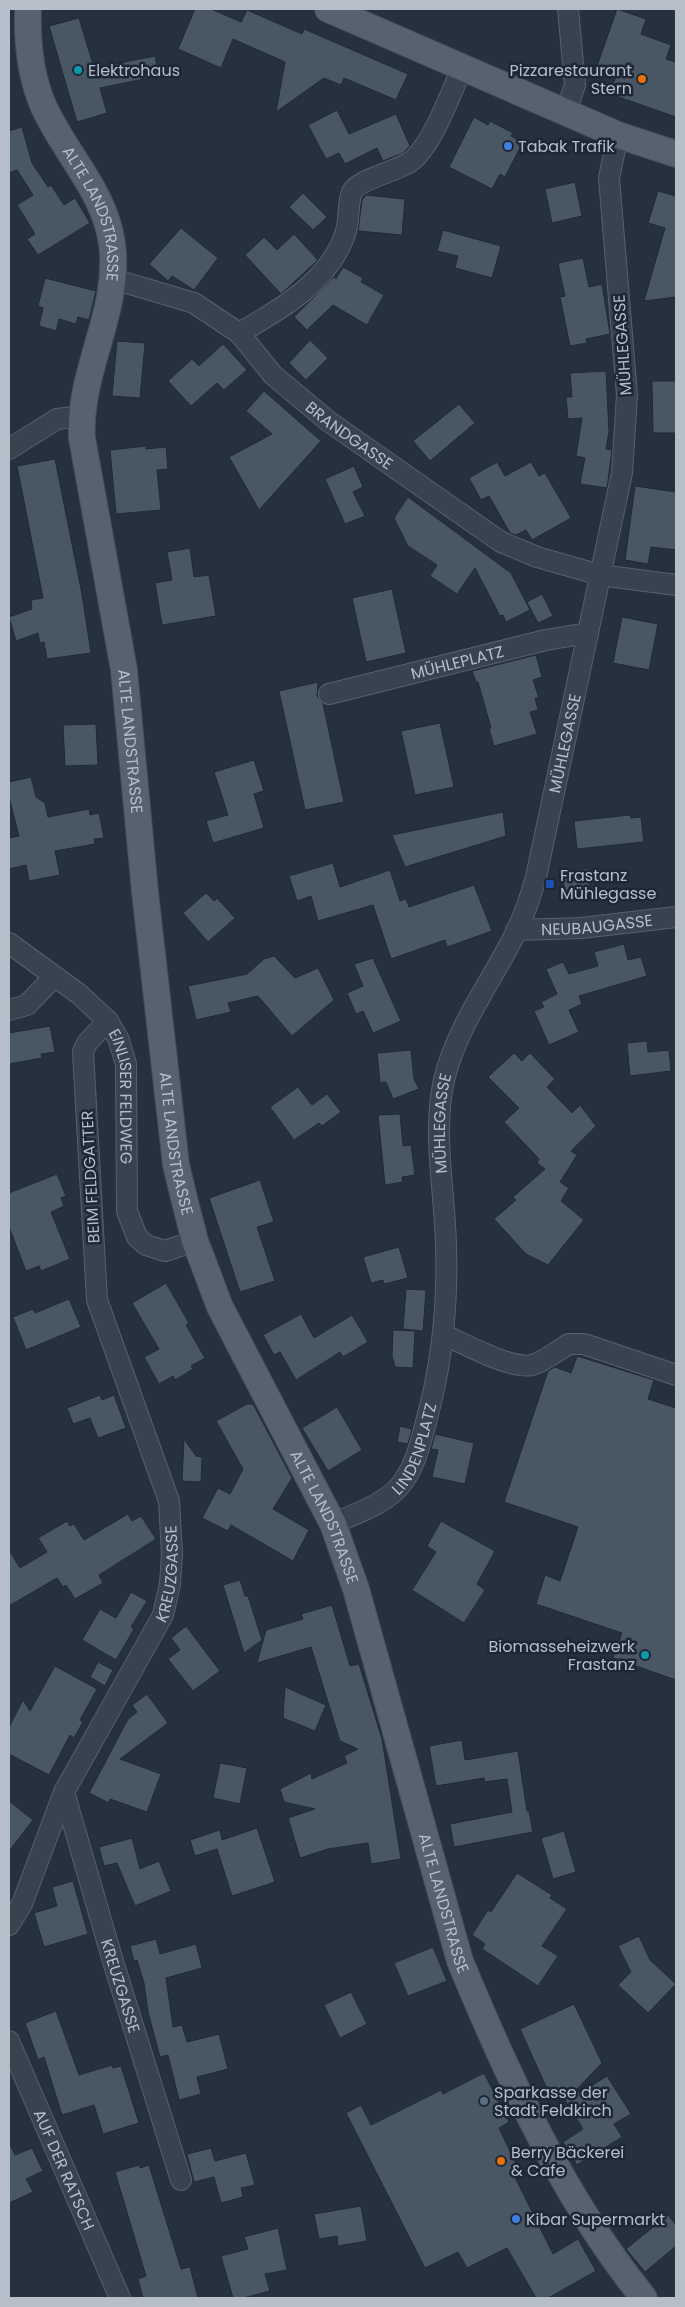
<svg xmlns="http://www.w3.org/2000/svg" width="685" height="2307" font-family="Poppins,sans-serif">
<rect width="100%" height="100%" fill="#25313f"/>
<g fill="#495765" stroke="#202a36">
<polygon points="195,9 211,9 241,22 247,10 302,34 304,29 408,74 396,100 344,78 341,85 324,78 276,112 285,62 233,39 221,68 178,49"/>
<polygon points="617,9 646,19 641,34 671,45 666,59 676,62 676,117 610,94 617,73 597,66"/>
<polygon points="79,18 94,68 155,56 159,76 100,88 107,113 77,122 49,26"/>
<polygon points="337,110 349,134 396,114 410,146 403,153 383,161 377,148 345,164 339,153 326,159 308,125"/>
<polygon points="474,117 488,125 490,121 513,133 511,136 523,142 505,177 500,174 492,189 449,167"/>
<polygon points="22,127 32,163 48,187 51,185 64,205 75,198 90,223 38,255 27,239 35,234 17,205 33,195 17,170 9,173 9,131"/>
<polygon points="575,182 582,216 552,223 545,189"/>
<polygon points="658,191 676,196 676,297 644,301 665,228 648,223"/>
<polygon points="303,193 327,217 313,230 289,207"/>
<polygon points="366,195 405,199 402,235 358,231 362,200"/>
<polygon points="181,228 218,258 194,290 172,276 168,281 149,264"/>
<polygon points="443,230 501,246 492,278 455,268 458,256 437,251"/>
<polygon points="294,234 318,260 281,294 245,255 264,237 277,250"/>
<polygon points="583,258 589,287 602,284 610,334 586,339 587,343 570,346 560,297 565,296 558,263"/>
<polygon points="343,267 363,278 361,282 384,295 367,325 333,305 307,330 294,317 334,277 336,279"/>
<polygon points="45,278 96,291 89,320 78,317 76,324 59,319 56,331 39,326 43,308 38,306"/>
<polygon points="310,340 328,358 306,380 289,363"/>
<polygon points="117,341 145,343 140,398 112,396"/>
<polygon points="223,344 247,370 224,390 217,383 191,406 168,381 192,359 199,366"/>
<polygon points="606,371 609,432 606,449 612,450 607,488 580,484 585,458 576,456 582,418 568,419 566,397 572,397 570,373"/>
<polygon points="652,381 676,381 676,433 653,433"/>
<polygon points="264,391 321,441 259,510 229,457 272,434 246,411"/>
<polygon points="459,404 475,423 430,461 413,441"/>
<polygon points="146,446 146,449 166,447 168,469 157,470 161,510 116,514 110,450"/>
<polygon points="55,459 82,594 91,653 47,659 44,642 40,643 38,633 16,641 9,617 32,609 31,600 43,598 17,466"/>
<polygon points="497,462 505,476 531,462 539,476 545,473 571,518 532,540 526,530 516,535 510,533 489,496 481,500 469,478"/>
<polygon points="354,466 363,487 353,492 365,516 345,524 325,479"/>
<polygon points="635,486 676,492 676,550 651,547 648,564 625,560"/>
<polygon points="408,497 511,573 530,610 506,622 503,615 500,616 475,568 457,594 430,576 437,565 408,546 394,518"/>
<polygon points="190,548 194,577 209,575 216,616 162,625 155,583 172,580 167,552"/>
<polygon points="392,589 406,653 366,662 352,598"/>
<polygon points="542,594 553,616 538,623 527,602"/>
<polygon points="622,617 658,624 649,670 613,663"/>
<polygon points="536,655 542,677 533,680 539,698 535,698 538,710 530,712 537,734 494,746 489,729 491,728 478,682 476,682 472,671"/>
<polygon points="318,682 317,696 323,704 344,802 305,810 279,691"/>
<polygon points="440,723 454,787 415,795 401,731"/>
<polygon points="96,724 98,765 65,766 63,725"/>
<polygon points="254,760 264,791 254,794 264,828 213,843 206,821 228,815 214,772"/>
<polygon points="31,777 36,797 45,803 48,817 89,809 90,815 99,813 104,838 94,839 95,844 55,851 60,875 29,881 26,865 9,869 9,838 19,836 9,797 9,782"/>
<polygon points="503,812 506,836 405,867 392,835"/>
<polygon points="630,815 631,818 641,817 644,842 577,849 574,821"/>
<polygon points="333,863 340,887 390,870 400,901 406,899 409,907 474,885 492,931 447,947 445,940 391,959 373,905 318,921 311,896 297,901 289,876"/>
<polygon points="588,868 590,891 565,894 562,871"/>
<polygon points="206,893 214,901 217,898 235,918 208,942 183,913"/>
<polygon points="624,944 628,960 641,957 647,976 579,996 582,1004 569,1010 579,1032 549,1045 534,1011 544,1007 541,1002 557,994 546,969 563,962 569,974 598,966 594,952"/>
<polygon points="274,956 295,978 318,968 334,1000 292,1036 258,996 228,1003 231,1012 196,1020 188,986 247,974 264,959"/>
<polygon points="373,958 401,1021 373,1033 363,1011 356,1014 347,993 363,986 354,964"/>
<polygon points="50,1026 55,1052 41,1054 42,1058 9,1064 9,1033"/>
<polygon points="647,1041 648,1052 669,1050 671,1071 630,1076 627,1043"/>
<polygon points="411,1050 414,1079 419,1089 393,1099 386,1082 380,1083 377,1053"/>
<polygon points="514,1053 522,1061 530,1053 555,1079 547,1087 572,1113 580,1105 596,1126 571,1151 577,1155 560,1182 569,1188 561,1201 584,1220 548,1265 526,1254 494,1219 516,1200 513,1197 545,1169 537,1163 539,1159 504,1122 519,1108 488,1077"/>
<polygon points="298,1087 312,1105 327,1094 341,1112 322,1126 319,1123 294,1140 270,1107"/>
<polygon points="400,1114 403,1146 411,1145 415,1175 402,1177 403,1182 385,1185 378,1115"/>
<polygon points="57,1174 66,1196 61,1198 64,1206 51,1212 70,1259 41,1271 39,1266 26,1271 9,1227 9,1193"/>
<polygon points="260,1180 274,1222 257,1227 275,1281 240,1292 209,1198"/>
<polygon points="399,1247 408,1278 384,1284 383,1280 371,1283 363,1257"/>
<polygon points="166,1283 189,1323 186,1325 205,1358 191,1366 193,1369 175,1380 173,1376 159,1384 144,1357 159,1349 132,1303"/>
<polygon points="406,1289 426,1290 423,1331 403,1329"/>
<polygon points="69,1299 81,1327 26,1350 13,1317 33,1309 35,1313"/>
<polygon points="301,1314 314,1338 352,1315 368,1342 343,1357 340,1352 296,1380 280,1352 274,1355 263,1335"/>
<polygon points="393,1330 415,1331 413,1368 395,1367 392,1356"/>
<polygon points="577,1356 654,1380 648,1399 676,1408 676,1680 613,1658 622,1633 536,1604 545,1575 560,1581 578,1527 504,1502 548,1371 555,1367 571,1373"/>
<polygon points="100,1395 102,1400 114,1395 126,1428 98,1438 90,1418 73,1424 67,1408"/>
<polygon points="247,1404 253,1404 292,1478 273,1509 309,1530 293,1561 231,1525 228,1531 202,1518 218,1488 230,1494 243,1469 216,1421"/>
<polygon points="337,1407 362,1450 328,1471 302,1428"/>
<polygon points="400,1426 412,1429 408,1444 397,1442"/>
<polygon points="435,1434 474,1443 465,1484 432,1477 438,1450 431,1449"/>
<polygon points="184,1439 196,1456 202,1457 201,1482 182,1481"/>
<polygon points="128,1514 132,1521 141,1516 156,1539 99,1575 103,1583 75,1599 66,1585 63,1587 57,1578 9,1606 9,1550 20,1568 47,1552 38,1538 67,1521 70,1526 74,1524 84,1540"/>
<polygon points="441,1521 495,1551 477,1584 485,1590 464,1623 412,1590 436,1552 427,1546"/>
<polygon points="240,1580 245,1596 248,1596 262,1640 244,1653 223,1585"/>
<polygon points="131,1592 147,1601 131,1627 134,1629 116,1660 82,1640 100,1609 116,1618"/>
<polygon points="332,1605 350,1666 359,1664 382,1739 401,1859 371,1864 368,1843 328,1849 300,1858 288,1818 315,1809 284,1802 280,1789 311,1773 312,1779 347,1763 344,1756 358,1749 340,1741 311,1647 257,1663 266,1630 303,1619 301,1614"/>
<polygon points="186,1626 220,1671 193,1691 168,1659 180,1650 171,1638"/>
<polygon points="98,1662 113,1670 105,1686 90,1677"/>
<polygon points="55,1666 97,1689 80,1720 83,1722 74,1738 70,1735 49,1775 9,1754 9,1727 23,1700 30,1711"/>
<polygon points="285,1687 326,1705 315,1731 283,1718"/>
<polygon points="147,1694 168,1723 120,1759 161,1774 147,1812 110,1799 109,1803 89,1793 128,1719 137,1712 132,1705"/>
<polygon points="462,1740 465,1760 518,1751 527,1811 529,1811 533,1832 454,1847 450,1824 512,1812 507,1779 485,1782 484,1778 436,1786 429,1746"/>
<polygon points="220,1763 247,1768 240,1804 213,1798"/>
<polygon points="9,1801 33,1820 9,1851"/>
<polygon points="257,1828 275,1882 232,1896 217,1849 195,1856 190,1840 220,1830 222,1840"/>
<polygon points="564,1831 576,1872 553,1879 541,1838"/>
<polygon points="132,1838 140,1869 159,1861 171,1891 135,1906 117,1863 104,1866 99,1847"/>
<polygon points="517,1873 552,1895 550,1898 567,1909 542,1946 558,1956 538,1986 482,1949 485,1944 472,1935 488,1910 491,1912"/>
<polygon points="73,1881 88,1934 44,1947 34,1913 57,1906 52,1887"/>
<polygon points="639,1936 650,1960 676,1984 648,2013 618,1985 631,1972 618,1946"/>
<polygon points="156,1939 160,1954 196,1944 202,1968 166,1978 173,2027 182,2025 187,2042 219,2034 228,2069 197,2077 201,2094 179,2100 168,2055 160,2057 148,2012 144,1983 137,1960 134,1961 130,1946"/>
<polygon points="433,1947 447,1981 408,1996 394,1963"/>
<polygon points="351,1992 367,2024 340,2038 324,2005"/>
<polygon points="574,2004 602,2063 577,2089 580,2093 607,2076 631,2114 614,2124 622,2137 577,2165 563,2142 583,2129 562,2095 552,2100 520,2029"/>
<polygon points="56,2011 79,2075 112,2065 113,2068 121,2066 139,2123 103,2134 94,2105 62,2115 44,2057 38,2060 25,2023"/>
<polygon points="484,2073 509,2122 499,2128 517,2166 511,2169 553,2254 578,2239 596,2271 548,2298 536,2298 507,2248 467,2268 458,2252 425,2268 346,2113 361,2105 371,2125 441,2090 443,2094"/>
<polygon points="9,2142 15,2155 32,2148 43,2171 26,2179 33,2192 9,2203"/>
<polygon points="211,2148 215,2161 246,2153 255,2185 241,2188 243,2197 221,2203 214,2177 194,2182 187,2154"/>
<polygon points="139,2165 140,2168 149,2165 181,2269 190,2267 198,2298 143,2298 138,2279 146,2276 115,2172"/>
<polygon points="361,2206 367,2241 338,2246 337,2236 319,2239 314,2214"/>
<polygon points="668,2215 676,2225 676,2246 645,2272 626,2249"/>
<polygon points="278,2228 287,2270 265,2274 270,2291 243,2298 233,2298 221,2256 248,2249 244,2237"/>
</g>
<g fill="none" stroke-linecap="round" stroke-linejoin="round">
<g stroke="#57616d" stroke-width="22">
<g id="minor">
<polyline points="566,111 575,85 568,9"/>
<path id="s1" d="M113,279L194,303L239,333L273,375L328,421L501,542L537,557L600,575L676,585"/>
<path d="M239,333C280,310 329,282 345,234C350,221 347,204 352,192C359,178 402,171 415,158C435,138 451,92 463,66"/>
<polyline points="9,449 57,419 81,416"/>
<path id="s2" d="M329,694L546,640L588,633"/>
<path id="s3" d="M516,930L581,928L676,917"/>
<path id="s4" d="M9,943L79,994L108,1021L118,1038L126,1064L127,1211L137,1237L146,1245L165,1251L195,1241"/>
<polyline points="9,1010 27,1005 54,977"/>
<path d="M444,1335C464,1343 511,1370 532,1365C544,1362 558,1350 569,1344H584L676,1375"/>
<path id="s5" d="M333,1524C354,1514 383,1505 399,1487C415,1468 420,1445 426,1422C442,1364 448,1305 446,1246C445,1191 432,1134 444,1080C457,1025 493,980 517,930C525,913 531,895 536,877L622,473L627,395L609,178L618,135"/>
<path id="s6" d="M64,1792L112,1958L181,2180"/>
<path id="s7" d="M9,1925L22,1904L64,1792L163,1615L170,1584L172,1554L169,1501L97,1300L83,1052L87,1043L108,1021"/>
<path id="s8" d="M9,2041L120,2298"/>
</g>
</g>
<g stroke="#434c58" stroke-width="28">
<g id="major">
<path id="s9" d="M28,9C27,42 30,75 43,105C64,153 105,191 112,244C121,311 78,371 82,438L124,670L145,892L176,1165L186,1206L195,1241L220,1307L333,1524L356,1589L460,1961C509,2079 563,2198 644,2298"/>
<polyline points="328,9 618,135 676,154"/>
</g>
</g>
<use href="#minor" stroke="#39434f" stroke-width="20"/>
<use href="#major" stroke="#57626f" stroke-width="26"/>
</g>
<g fill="#0f9aa8" stroke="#1e2834" stroke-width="2">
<circle cx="78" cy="70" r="5"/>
<circle cx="645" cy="1655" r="5"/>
</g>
<g fill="#e8710a" stroke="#1e2834" stroke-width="2">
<circle cx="642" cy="79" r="5"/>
<circle cx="501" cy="2161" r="5"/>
</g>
<g fill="#3f7fe0" stroke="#1e2834" stroke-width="2">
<circle cx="508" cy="146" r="5"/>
<circle cx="516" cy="2219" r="5"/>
</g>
<rect fill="#1a4fb4" stroke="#1e2834" stroke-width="2" x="545" y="879" width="10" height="10" rx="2.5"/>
<circle fill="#5c6f8a" stroke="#1e2834" stroke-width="2" cx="484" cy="2101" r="5"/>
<g text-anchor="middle" stroke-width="5" stroke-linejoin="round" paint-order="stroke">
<g font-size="16" fill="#b6beca" stroke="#1e2834" text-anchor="start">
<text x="88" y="76">Elektrohaus</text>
<text x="632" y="76" text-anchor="end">Pizzarestaurant<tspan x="632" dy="18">Stern</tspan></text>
<text x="518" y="152">Tabak Trafik</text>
<text x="560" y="881">Frastanz<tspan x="560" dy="18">Mühlegasse</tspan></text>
<text x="635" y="1652" text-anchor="end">Biomasseheizwerk<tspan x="635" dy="18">Frastanz</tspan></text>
<text x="494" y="2098">Sparkasse der<tspan x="494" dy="18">Stadt Feldkirch</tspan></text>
<text x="511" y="2158">Berry Bäckerei<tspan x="511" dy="18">&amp; Cafe</tspan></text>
<text x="526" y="2225">Kibar Supermarkt</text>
</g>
<g font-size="16" fill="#b6beca" stroke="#1e2834">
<text dy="6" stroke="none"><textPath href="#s9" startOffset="219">ALTE LANDSTRASSE</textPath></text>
<text transform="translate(622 345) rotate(-94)" y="6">MÜHLEGASSE</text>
<text dy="6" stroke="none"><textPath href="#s1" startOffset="290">BRANDGASSE</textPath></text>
<text dy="6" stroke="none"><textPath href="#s2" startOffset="132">MÜHLEPLATZ</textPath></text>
<text dy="6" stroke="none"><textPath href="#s9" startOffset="759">ALTE LANDSTRASSE</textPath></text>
<text dy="6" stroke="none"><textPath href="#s5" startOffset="852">MÜHLEGASSE</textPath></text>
<text dy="6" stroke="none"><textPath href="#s3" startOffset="81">NEUBAUGASSE</textPath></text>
<text dy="6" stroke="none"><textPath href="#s4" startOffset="205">EINLISER FELDWEG</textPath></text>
<text dy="6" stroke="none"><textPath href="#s5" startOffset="448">MÜHLEGASSE</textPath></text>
<text dy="6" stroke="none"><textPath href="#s9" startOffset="1164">ALTE LANDSTRASSE</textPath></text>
<text transform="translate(90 1177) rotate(-93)" y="6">BEIM FELDGATTER</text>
<text dy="6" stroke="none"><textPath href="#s5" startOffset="118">LINDENPLATZ</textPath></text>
<text dy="6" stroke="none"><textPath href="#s9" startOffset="1569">ALTE LANDSTRASSE</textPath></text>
<text dy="6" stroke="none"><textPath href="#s7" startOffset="389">KREUZGASSE</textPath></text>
<text dy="6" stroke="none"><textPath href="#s9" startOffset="1974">ALTE LANDSTRASSE</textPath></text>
<text dy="6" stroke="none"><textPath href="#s6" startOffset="202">KREUZGASSE</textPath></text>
<text dy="6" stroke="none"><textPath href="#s8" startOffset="140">AUF DER RATSCH</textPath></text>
</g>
</g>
<rect width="685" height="2307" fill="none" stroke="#b6beca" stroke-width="20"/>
</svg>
